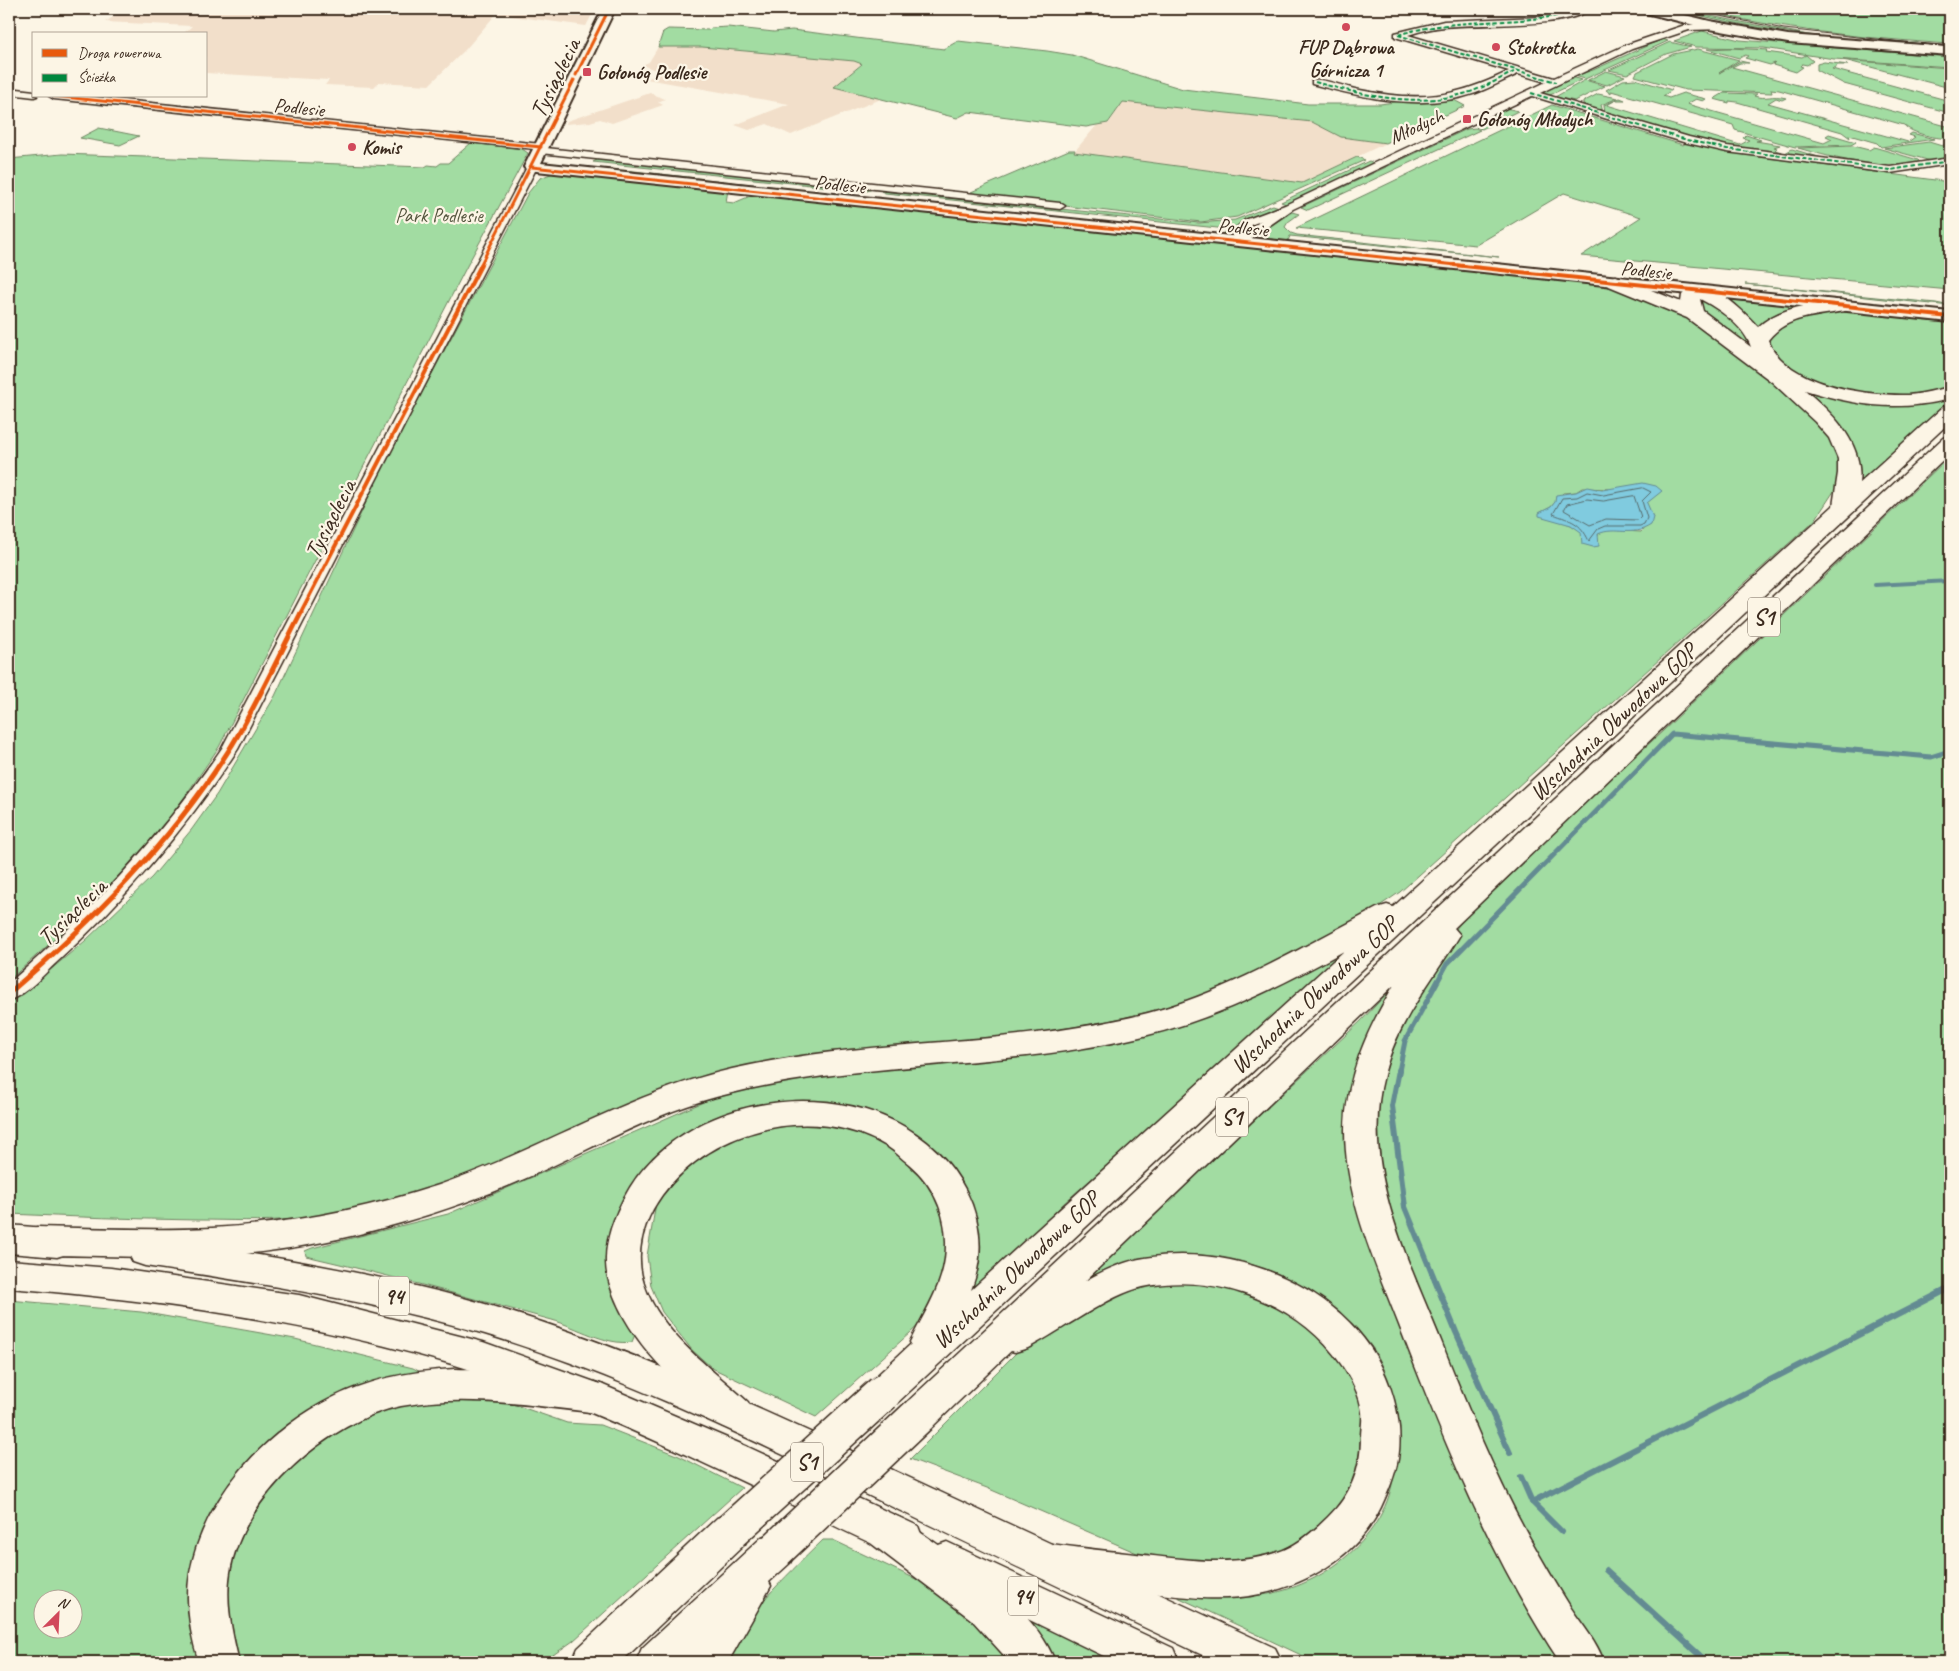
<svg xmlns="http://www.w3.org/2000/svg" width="1959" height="1671" font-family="Caveat,sans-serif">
<rect width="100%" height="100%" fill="#fcf5e5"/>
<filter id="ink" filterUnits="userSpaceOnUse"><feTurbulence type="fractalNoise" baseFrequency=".02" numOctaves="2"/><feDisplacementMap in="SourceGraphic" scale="10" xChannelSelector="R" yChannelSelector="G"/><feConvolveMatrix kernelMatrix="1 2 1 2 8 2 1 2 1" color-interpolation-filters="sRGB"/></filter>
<g filter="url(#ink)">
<g fill="#f2dfca">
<polygon points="127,9 595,9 586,26 496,14 465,50 429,85 379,82 374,87 325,85 329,80 206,73 206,34 183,34 192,26 105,22"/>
<polygon points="658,47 702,47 854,61 862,63 835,87 881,99 791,135 767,124 749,130 735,125 789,104 647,79 661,72 642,65 649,62"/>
<polygon points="650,93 665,99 658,102 663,105 612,123 600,119 590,122 566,124 567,121"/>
<polygon points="1123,102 1312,122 1341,137 1386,143 1302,183 1074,152 1097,125 1109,123"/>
</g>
<g fill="#a2dca2" stroke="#6e8360" fill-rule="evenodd">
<path d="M1674,9L1808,35L1950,49C1856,42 1765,33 1674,9Z"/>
<path d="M1695,9H1950V44C1864,38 1780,30 1695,9Z"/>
<polygon points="728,27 774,32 792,30 944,49 958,41 1047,51 1072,55 1183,89 1308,104 1380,104 1403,101 1420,103 1454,100 1465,106 1386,143 1341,137 1312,122 1123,102 1108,123 1086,127 969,112 957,118 834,87 862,64 854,61 702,47 658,47 663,32 668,29 709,30 711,28"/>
<polygon points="1702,31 1740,40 1950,57 1950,67 1834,59 1764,48 1696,47 1674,41"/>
<polygon points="1662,39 1668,41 1585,79 1575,76 1593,70"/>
<polygon points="1670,42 1691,47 1666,54 1627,74 1609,70"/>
<polygon points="1730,48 1768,50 1766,52 1802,57 1806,55 1813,61 1807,65 1802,64 1800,66 1803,67 1796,72 1773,65 1775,63 1770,65 1745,58 1748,56 1746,55 1739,58 1707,49"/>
<path d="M1698,49L1739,60L1719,73L1740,61L1749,63H1740L1732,67L1950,127V138C1940,140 1910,133 1904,125L1779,90L1771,89L1772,93L1686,90L1635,76L1637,72L1673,54Z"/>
<polygon points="1841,60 1950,68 1950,88 1848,61"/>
<polygon points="1824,62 1848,65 1838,65 1832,69 1950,101 1950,113 1844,84 1817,70 1817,64"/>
<polygon points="1606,71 1625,76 1607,85 1588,80"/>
<polygon points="1572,77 1581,80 1548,96 1543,94 1543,91"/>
<polygon points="1635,79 1672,90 1663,96 1669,98 1683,93 1706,99 1703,101 1696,99 1687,104 1824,143 1832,139 1826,136 1829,134 1856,142 1851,145 1795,147 1735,130 1733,125 1611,91 1611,94 1606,90 1623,80"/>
<polygon points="1585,80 1605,86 1575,101 1555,97"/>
<path d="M1724,93L1757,94L1754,96C1767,100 1771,94 1786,98L1782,100L1776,98L1768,103L1908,142L1915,137L1909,135L1912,133L1934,139L1881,147L1877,143L1849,135L1850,138L1842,132L1737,102L1729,101V103L1714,99Z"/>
<polygon points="1598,94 1618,98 1601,105 1603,112 1583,104 1583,102"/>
<polygon points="1620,98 1625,100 1616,100 1607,105 1740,145 1749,140 1743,138 1746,135 1761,140 1756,141 1780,145 1774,147 1777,148 1775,150 1785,153 1792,149 1822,158 1736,148 1689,137 1605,112 1604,105"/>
<polygon points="1552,105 1683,145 1686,143 1739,154 1950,182 1950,290 1581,256 1641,217 1564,193 1476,245 1296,228"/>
<polygon points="1506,108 1518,111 1482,129 1476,127 1493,115"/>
<polygon points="99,128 139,136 120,145 80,138"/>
<polygon points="1475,128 1480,130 1308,210 1301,207 1467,129"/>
<polygon points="1929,142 1942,146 1947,143 1950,144 1950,157 1931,161 1884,148"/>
<polygon points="471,143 522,149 528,153 468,264 219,747 157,837 73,923 9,980 9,159 62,154 425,167 428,165 437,166 441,163 448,163"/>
<path d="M1853,146L1869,150L1874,147L1918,160L1921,163C1878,169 1840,160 1798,148Z"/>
<polygon points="1069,150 1075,150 1074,152 1302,183 1357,157 1365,160 1237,217 1201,222 971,195 971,192"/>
<polygon points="597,160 597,159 873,189 867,191 593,162"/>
<polygon points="1369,161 1374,163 1286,204 1281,202"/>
<polygon points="587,168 634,171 867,197 866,198"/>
<path d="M556,172L728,190L726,202L734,203L757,193L1609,285L1675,307L1777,382L1838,444L1840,482L1815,520L1400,892C1343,932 1267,973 1201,996C1121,1024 1034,1034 950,1042C882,1048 814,1050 748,1066C716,1074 684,1091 653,1104C574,1135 496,1169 414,1194C375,1206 334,1215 293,1219C262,1222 230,1220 198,1220C135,1219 72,1217 9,1214V1004L85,941L152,877L192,829L217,794L275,696L385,462L528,193L540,178ZM1582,488L1611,489L1646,503L1653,517L1641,532L1607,530L1598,534L1597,539L1571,525L1539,513L1551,507L1563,493L1576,492Z"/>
<polygon points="881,191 1199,223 1235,220 1273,205 1279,207 1240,224 1225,234 1220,235 876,199 1222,234 1227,229 885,193"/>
<polygon points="1292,212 1299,214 1288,222 1285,227 1291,233 1297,235 1499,257 1290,236 1288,241 1525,268 1266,240 1262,236 1262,231"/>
<polygon points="1745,284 1936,303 1950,306"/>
<polygon points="1699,293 1741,322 1756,354 1698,313"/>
<polygon points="1718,295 1816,306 1758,333"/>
<polygon points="1849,310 1950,323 1950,387 1929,394 1891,397 1841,390 1798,375 1769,348 1767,337 1786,320"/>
<polygon points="1795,381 1817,390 1928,402 1950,399 1889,457 1860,480 1855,450 1851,442"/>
<polygon points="1950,456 1950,1662 1606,1662 1585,1634 1494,1478 1478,1431 1416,1289 1386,1206 1372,1134 1379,1066 1427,966 1459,925 1507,874 1664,730"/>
<path d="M1349,944L1351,949L1063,1204L973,1294H967L941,1160L918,1136L866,1111L829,1101L782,1102L755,1105L722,1115L689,1132L666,1147L633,1185L619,1212L636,1332L632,1342C606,1346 577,1327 552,1320C470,1298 389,1275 306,1256L305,1251L312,1248L448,1214L717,1096L777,1079L1048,1052Z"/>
<path d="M1389,991L1367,1040L1350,1122L1549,1642L1565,1662H1316L1167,1592C1188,1593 1210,1594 1231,1594C1241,1594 1252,1596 1262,1595C1323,1587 1388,1536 1394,1472C1395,1459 1394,1446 1394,1434C1394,1405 1391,1379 1376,1353C1372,1346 1365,1339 1359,1333C1320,1291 1252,1253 1192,1255C1149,1257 1109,1277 1069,1292L1361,1021Z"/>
<polygon points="789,1120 837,1123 890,1144 923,1170 946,1218 948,1246 944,1278 920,1324 816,1417 712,1368 692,1350 662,1312 651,1286 647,1256 656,1203 668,1179 709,1146"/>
<polygon points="1163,1277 1226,1283 1313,1321 1361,1385 1366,1456 1336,1520 1263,1564 1167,1566 987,1488 910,1459 1023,1346 1073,1313"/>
<path d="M9,1300L141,1312L295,1339L413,1368L426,1375L275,1447L197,1651L201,1662H9ZM42,1598H72V1628H42Z"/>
<polygon points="446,1397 507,1402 567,1423 600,1425 679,1456 742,1488 573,1641 543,1662 237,1662 227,1616 230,1560 254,1505 305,1450 349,1422 399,1403"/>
<path d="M823,1540H833L937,1589L1001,1641L1018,1662H715C748,1613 781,1581 823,1540Z"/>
<polygon points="1014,1609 1118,1662 1058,1662"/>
</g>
<path fill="#80cbdf" stroke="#648b92" d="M1643,483L1656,486L1662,491L1647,503L1653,517L1651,525C1631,538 1616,526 1598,534L1599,546L1593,547L1582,544L1581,532L1571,525L1539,516V513L1551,507L1555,502L1556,495L1576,492L1587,487L1602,490Z"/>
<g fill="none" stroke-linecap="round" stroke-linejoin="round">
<g stroke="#576a6b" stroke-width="1">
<path d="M1643,488L1651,492L1642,501L1647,518L1644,524L1640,526H1605L1598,529L1589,541C1580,522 1572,521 1553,514L1562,498L1577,497L1587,492L1603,495Z"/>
<polygon points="1634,496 1641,517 1638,520 1606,519 1590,525 1564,510 1567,504 1587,499 1603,501"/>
</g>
<polyline stroke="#648b92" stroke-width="4" points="1875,585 1950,581"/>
<polyline stroke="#648b92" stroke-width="5" points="1399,1071 1405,1041 1447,964 1672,734 1931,757 1950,751"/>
<g stroke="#648b92" stroke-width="6">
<polyline points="1399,1070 1392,1106 1405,1207 1456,1332 1510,1453"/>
<polyline points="1521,1477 1532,1502"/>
<polyline points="1562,1532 1532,1502 1950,1288"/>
<polyline points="1606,1570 1707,1662"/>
</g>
<g stroke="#3b2a1e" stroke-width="3">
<g id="street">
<path d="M1578,9H1590C1567,29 1479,23 1445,27C1432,28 1420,31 1408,35L1554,78L1626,45L1685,25L1721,24L1726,27L1724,29L1689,30L1632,49L1540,93L1689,137L1727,146L1890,167L1950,158V164L1890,173L1727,152L1683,142L1532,96L1293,209L1243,244L1239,245L1233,242L1232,232L1245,220L1285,205L1546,82L1518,74C1504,80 1490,88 1476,93C1421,112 1365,98 1312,84V80C1323,78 1348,88 1360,90C1419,102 1455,98 1509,71L1395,37V33L1444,21L1539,17ZM1261,221L1244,233L1253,224Z"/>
<polygon points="9,88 34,91 34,96 37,96 34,97 9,94"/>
<polygon points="49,96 85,96 541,144 546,148 1060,203 1065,206 1060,209 540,153 535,149 54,99"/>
<path d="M532,164L537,167L238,749C186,828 126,899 56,963C43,975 26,995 9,1000V983C90,913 161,837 222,748L527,167Z"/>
</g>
</g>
<g stroke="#3b2a1e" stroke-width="4">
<g id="secondary">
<polygon points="603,9 615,9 541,163 1950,312 1950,322 527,170 524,167"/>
<polygon points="1640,9 1660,9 1710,21 1788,35 1950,47 1950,55 1788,43 1710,29 1642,12"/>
</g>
</g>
<g stroke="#3b2a1e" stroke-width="3">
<g id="primary">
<polygon points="9,1225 57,1229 69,1233 74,1243 69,1253 57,1257 9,1253"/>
<path d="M145,1238C259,1254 374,1272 485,1304C627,1346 761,1409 895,1471C1022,1530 1149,1589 1275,1648L1282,1662H1217C1097,1605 977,1548 857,1490C736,1432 614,1373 485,1334C374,1301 259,1283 145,1266L133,1262L128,1252L133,1242Z"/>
<path d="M9,1260L111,1268L299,1295L483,1342L603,1385L748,1447L918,1526L923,1539L918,1552L904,1557C864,1542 826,1521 788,1503C719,1470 648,1436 577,1407C396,1335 202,1304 9,1288Z"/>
<polygon points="947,1542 1173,1648 1179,1662 1116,1662 933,1573 927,1560 933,1547"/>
</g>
</g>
<g stroke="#3b2a1e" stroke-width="3">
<g id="highway">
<path d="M1616,276L1681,302L1682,295L1690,287C1715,281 1743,311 1758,327C1780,306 1812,305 1841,300L1848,302L1850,306L1848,310C1819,317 1788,314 1768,340C1786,385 1866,396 1908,395C1923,394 1936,390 1950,387V399C1897,412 1857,406 1805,390C1833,414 1864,443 1859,483L1943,407L1950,405V422L896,1404L883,1409L870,1404L865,1393L870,1382L911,1344L910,1342C923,1315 941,1289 945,1259C950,1222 937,1188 909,1164C902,1159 896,1152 888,1147C814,1102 712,1128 662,1195C643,1221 634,1253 644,1284C660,1333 712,1369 748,1402L753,1414L748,1426L735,1430L722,1426C679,1384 629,1345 610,1285C600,1255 610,1225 624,1198C687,1076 902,1064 966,1191C982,1223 984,1257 971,1290L1344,951C1280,986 1215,1019 1144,1036C1008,1069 867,1060 732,1093C647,1112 573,1161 493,1192C412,1223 327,1246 242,1254C174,1260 105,1255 37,1255L25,1251L20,1241L25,1231L37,1227C95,1228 154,1231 212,1228C289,1224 366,1209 439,1185C538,1151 628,1093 732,1069C868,1037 1012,1048 1148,1013C1229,991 1303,947 1377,908L1387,905L1393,907L1833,506L1838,473V459L1829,438L1815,422L1772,382L1687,318L1609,286L1607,282L1609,278ZM1700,299C1719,309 1744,326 1751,347L1703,311Z"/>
<path d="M1950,436V453L1454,928L1460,935C1431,983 1398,1019 1384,1075C1360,1167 1408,1259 1441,1341C1467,1407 1494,1473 1528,1535C1542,1560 1556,1584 1571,1608C1583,1626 1597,1642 1604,1662H1560C1491,1558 1444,1442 1399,1325C1375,1263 1345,1198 1345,1130C1346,1076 1367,1030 1394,985L1085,1281C1103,1271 1124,1261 1145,1258C1240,1242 1358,1292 1390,1387C1398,1410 1402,1435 1398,1459C1395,1476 1388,1492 1381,1507C1359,1554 1309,1584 1260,1594C1219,1603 1177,1596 1136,1591C1108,1588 1079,1585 1051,1582L1037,1576L1031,1563L1037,1550L1051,1544C1079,1548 1108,1551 1136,1554C1182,1559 1234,1568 1278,1552C1297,1546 1314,1531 1328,1517C1351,1495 1361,1469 1361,1437C1361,1429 1363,1420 1362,1412C1360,1395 1351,1378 1341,1364C1299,1303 1216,1272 1143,1287C1110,1294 1061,1331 1028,1348L1015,1352L1011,1351L932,1427L919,1431L906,1427L901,1415L906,1403L1943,438Z"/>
<path d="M455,1369C496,1370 565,1371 603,1385L608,1396L603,1407L590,1412C528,1405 463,1394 401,1406C328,1421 242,1497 230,1572C225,1603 232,1633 239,1662H199C190,1634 185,1602 190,1573C204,1496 267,1430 334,1397C372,1378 413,1371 455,1369Z"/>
<polygon points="731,1513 745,1518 750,1531 745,1544 621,1662 572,1662 578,1648 717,1518"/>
<path d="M886,1513L900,1518C948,1553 1035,1605 1055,1662H1010L972,1620L872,1544L867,1531L872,1518Z"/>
<polygon points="776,1532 790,1537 796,1550 790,1563 769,1582 771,1586 728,1662 636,1662 642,1648 762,1537"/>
</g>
</g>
<use href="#street" fill="#fcf5e5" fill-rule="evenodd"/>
<use href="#secondary" fill="#fcf5e5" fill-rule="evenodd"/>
<use href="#primary" fill="#fcf5e5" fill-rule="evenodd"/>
<use href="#highway" fill="#fcf5e5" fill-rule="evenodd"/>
<polyline stroke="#3b2a1e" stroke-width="1" points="1686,9 1784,29 1950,47"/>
<g stroke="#3b2a1e" stroke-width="39" stroke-linecap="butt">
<g id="highway-bridge">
<polyline points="731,1531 883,1393"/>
<polyline points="776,1550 919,1415"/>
</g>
</g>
<use href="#highway-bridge" stroke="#fcf5e5" stroke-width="36"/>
<g stroke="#00873e" stroke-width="2" stroke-dasharray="4.5 2" stroke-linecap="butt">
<path d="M1398,35C1460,15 1524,28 1586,9"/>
<polyline points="1398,35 1556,82"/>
<path d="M1315,82C1366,96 1421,109 1473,91C1489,85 1503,77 1518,70"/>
<polyline points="1531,93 1687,140 1727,149 1890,170 1950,161"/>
</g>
<g stroke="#fcf5e5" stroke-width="5">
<g id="cycleway-far2">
<polyline points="576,75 609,9"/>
<polyline points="54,96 541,147"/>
<polyline points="532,167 1466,266"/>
<polyline points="480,266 574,80"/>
</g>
</g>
<g stroke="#fcf5e5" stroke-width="6">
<g id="cycleway-far1">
<polyline points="1454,265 1950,317"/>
<polyline points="300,614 481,265"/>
</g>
</g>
<g stroke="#fcf5e5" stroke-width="8">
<path id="cycleway" d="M9,993C92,922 170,843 229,750C255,709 278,657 301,613"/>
</g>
<use href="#cycleway-far2" stroke="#e8590c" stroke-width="3"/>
<use href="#cycleway-far1" stroke="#e8590c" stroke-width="4"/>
<use href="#cycleway" stroke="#e8590c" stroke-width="5"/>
</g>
</g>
<g fill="#d1495b" stroke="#fcf5e5" stroke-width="2">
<circle cx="1346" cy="27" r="5"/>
<circle cx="1496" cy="47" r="5"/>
<rect x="582" y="67" width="10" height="10" rx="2.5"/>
<rect x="1462" y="114" width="10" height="10" rx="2.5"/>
<circle cx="352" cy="147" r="5"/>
</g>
<g text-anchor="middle" stroke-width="4.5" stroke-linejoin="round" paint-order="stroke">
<g font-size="20" font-weight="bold" fill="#3b2a1e" stroke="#fcf5e5" text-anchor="start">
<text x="1346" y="54" text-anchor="middle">FUP Dąbrowa<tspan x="1346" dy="23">Górnicza 1</tspan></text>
<text x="1506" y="54">Stokrotka</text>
<text x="597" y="79">Gołonóg Podlesie</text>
<text x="1477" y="126">Gołonóg Młodych</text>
<text x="362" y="154">Komis</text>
</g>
<g font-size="20" fill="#3b2a1e" stroke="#fcf5e5">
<text transform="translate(299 107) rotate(6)" y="7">Podlesie</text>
<text transform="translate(1416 126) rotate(-25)" y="7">Młodych</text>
<text transform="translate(840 184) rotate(6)" y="7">Podlesie</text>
<text transform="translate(1243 227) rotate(6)" y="7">Podlesie</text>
<text transform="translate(1646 270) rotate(6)" y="7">Podlesie</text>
</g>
<g font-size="20" fill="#55563f" stroke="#fcf5e5">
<text x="439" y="222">Park Podlesie</text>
</g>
<g fill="#fcf5e5" stroke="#75675a" stroke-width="1">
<rect x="1748" y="597.5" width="32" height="39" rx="4"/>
<rect x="1216" y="1097.5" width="32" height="39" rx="4"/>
<rect x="379" y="1276.5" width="30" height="39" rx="4"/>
<rect x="791" y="1442.5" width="32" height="39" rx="4"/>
<rect x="1008" y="1576.5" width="30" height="39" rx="4"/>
</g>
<g font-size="22" font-weight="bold" fill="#3b2a1e">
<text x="1764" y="625">S1</text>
<text x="1232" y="1125">S1</text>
<text x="394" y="1304">94</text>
<text x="807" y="1470">S1</text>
<text x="1023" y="1604">94</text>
</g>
<g font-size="24" fill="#3b2a1e" stroke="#fcf5e5">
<text transform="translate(555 78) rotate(-64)" y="8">Tysiąclecia</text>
<text transform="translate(330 519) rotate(-63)" y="8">Tysiąclecia</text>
<text transform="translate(1613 722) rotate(-43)" y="8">Wschodnia Obwodowa GOP</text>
<text transform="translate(72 912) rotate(-44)" y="8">Tysiąclecia</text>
<text transform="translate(1314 995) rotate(-43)" y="8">Wschodnia Obwodowa GOP</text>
<text transform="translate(1016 1270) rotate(-43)" y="8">Wschodnia Obwodowa GOP</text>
</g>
</g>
<rect width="1959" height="1671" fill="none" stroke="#fcf5e5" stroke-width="30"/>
<rect x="15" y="15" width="1929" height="1641" fill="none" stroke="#3b2a1e" stroke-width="2" filter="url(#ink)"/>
<rect x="32" y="32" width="175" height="65" fill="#fcf5e5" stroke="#afa495"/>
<rect x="42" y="49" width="25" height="8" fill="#e8590c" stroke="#afa495"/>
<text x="78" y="58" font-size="15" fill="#3b2a1e">Droga rowerowa</text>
<rect x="42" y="74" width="25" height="8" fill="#00873e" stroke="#afa495"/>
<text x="78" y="82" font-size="15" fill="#3b2a1e">Ścieżka</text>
<g transform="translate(58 1614) rotate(24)"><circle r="24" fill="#fcf5e5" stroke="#afa495"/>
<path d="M0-4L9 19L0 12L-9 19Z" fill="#d1495b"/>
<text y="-8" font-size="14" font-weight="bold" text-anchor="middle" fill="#3b2a1e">N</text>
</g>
</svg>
